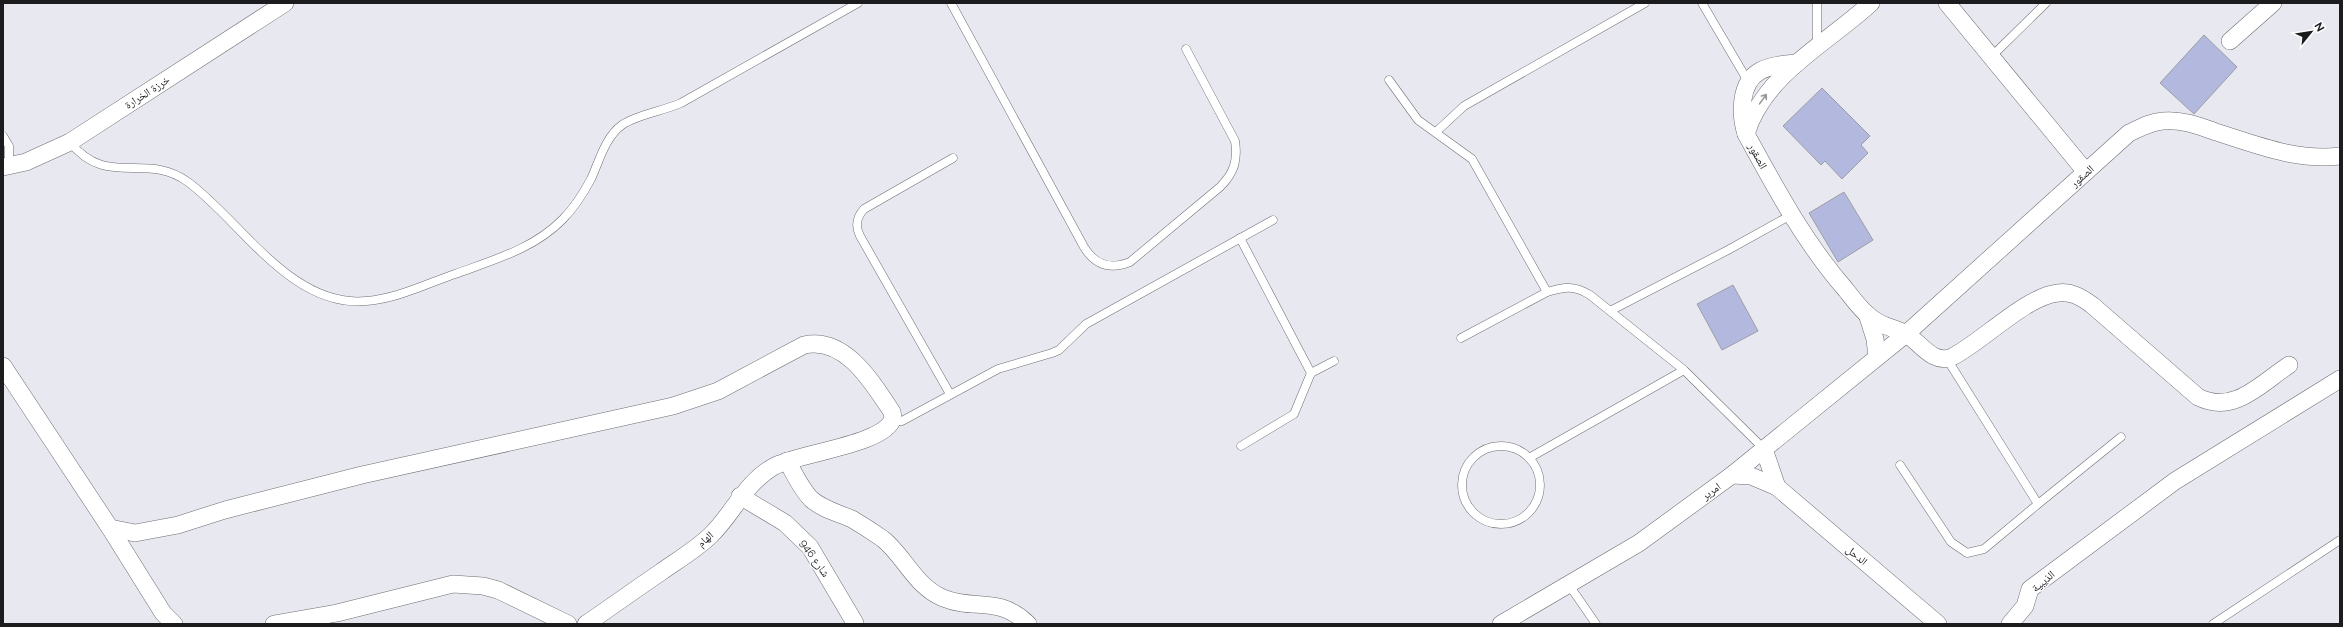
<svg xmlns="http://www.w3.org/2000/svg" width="2343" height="627" font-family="Raleway,'Noto Naskh Arabic',sans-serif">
<rect width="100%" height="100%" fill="#e8e9f0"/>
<g fill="#b3b8df" stroke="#9d9ea5">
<polygon points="2204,35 2237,67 2194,114 2160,83"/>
<polygon points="1822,88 1870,136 1861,145 1868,153 1842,179 1825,161 1821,165 1783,126"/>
<polygon points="1844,192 1873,240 1838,262 1809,213"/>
<polygon points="1733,285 1758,331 1722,350 1697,304"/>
</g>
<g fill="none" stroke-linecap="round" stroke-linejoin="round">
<g stroke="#6c6d73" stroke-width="9">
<g id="service">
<path d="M951,3L1084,247C1095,265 1110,270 1130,262L1220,187C1234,173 1238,161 1235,141L1186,49"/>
<polyline points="1702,3 1749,83"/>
<polyline points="1817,46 1817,3"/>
<polyline points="1991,57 2046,3"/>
<polyline points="1389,80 1418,120 1472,159 1547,292 1461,338"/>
<polyline points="1436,132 1464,106 1645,3"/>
<polyline points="3,136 9,146 9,165"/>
<path d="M70,142C107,189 146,151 188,182C241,221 291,308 366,301C396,299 426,284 455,274C493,260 534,249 563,219C575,207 583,194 591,179C599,162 605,137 622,125C636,115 663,111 681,103L858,3"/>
<polyline points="1240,238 1311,373"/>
<path d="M1547,292C1565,287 1574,285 1590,295L1684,370L1764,449"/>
<polyline points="1610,311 1728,250 1791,215"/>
<path d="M950,394L860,236C855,226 856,218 864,209L953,158"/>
<polyline points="892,421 902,421 998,369 1052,353 1059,350 1086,324 1273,220"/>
<polyline points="1241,446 1294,414 1311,373 1334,361"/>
<circle cx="1501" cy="485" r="39"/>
<polyline points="1529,458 1684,370"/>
<polyline points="1900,465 1951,542 1967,553 1984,549 2038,504 1947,359"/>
<polyline points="2038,504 2121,437"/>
<polyline points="1569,585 1596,624"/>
<polyline points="2213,624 2340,540"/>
</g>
</g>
<g stroke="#6c6d73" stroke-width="18">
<g id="minor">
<polyline points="1947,3 2086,172"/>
<polyline points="2230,41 2273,3"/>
<path d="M1797,63C1785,64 1771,65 1760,71C1739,83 1740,115 1746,134C1776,189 1805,243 1846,290C1854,300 1862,312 1873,319C1883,327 1896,328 1906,334C1921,343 1933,365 1952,357C1982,342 2026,296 2058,293C2071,291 2081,297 2092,305L2198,397C2234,415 2260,384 2289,365"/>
<path d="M1746,134C1764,74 1828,43 1871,3"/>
<polyline points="3,167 26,162 70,142 285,3"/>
<polyline points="1867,314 1875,339 1877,357"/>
<path d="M3,366L110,528L135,533L178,525L225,510L362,475L673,406L718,391L804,345C845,336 872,382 892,412L893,418C886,445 797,453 773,467C744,484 733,514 710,536C695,550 678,560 661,572C636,589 611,607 586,624"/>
<polyline points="1764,449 1777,487"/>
<path d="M787,461C794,473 801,489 811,499C822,509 838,513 852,519C862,525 873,532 883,539C905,557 915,586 943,598C975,611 998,595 1028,624"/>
<polyline points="1732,475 1751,476 1777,487 1938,624"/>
<polyline points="740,496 785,523 810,547 855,623"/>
<polyline points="110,528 163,613 174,624"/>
<polyline points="274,624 337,613 453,584 483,586 498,590 568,624"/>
<path d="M1501,624L1639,543L1732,475L1906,334L2129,133C2140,128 2150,122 2163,121C2181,119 2199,126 2216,132C2257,145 2296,161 2340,156"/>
<polyline points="2010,624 2025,606 2030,589 2175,481 2340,379"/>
</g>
</g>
<use href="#service" stroke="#fff" stroke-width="8"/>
<use href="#minor" stroke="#fff" stroke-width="17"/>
</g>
<defs><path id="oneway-shaft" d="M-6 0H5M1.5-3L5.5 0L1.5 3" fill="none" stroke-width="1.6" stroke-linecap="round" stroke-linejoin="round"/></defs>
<use stroke="#99999a" href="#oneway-shaft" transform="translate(1763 99) rotate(-54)"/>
<g text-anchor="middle" stroke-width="3" stroke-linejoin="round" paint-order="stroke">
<g font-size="11" fill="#1c1c1f" stroke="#fff">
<text transform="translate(147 92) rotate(-33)" y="4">خرزة الخرارة</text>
<text transform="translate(1758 156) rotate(61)" y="4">الصقور</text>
<text transform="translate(2082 176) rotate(-42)" y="4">الصقور</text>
<text transform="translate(1711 491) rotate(-37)" y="4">امرير</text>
<text transform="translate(705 539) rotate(-42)" y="4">الهام</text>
<text transform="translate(1857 555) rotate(40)" y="4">الدحل</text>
<text transform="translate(815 558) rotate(55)" y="4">شارع 946</text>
<text transform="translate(2043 581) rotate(-40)" y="4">الذيبية</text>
</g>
</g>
<rect width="2343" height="627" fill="none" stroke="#1c1c1f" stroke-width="8"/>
<g transform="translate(2311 32) rotate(60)" stroke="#ffffff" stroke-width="3" paint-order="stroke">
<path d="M0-3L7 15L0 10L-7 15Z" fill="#1c1c1f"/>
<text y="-6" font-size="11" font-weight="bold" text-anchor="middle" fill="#1c1c1f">N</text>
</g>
</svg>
